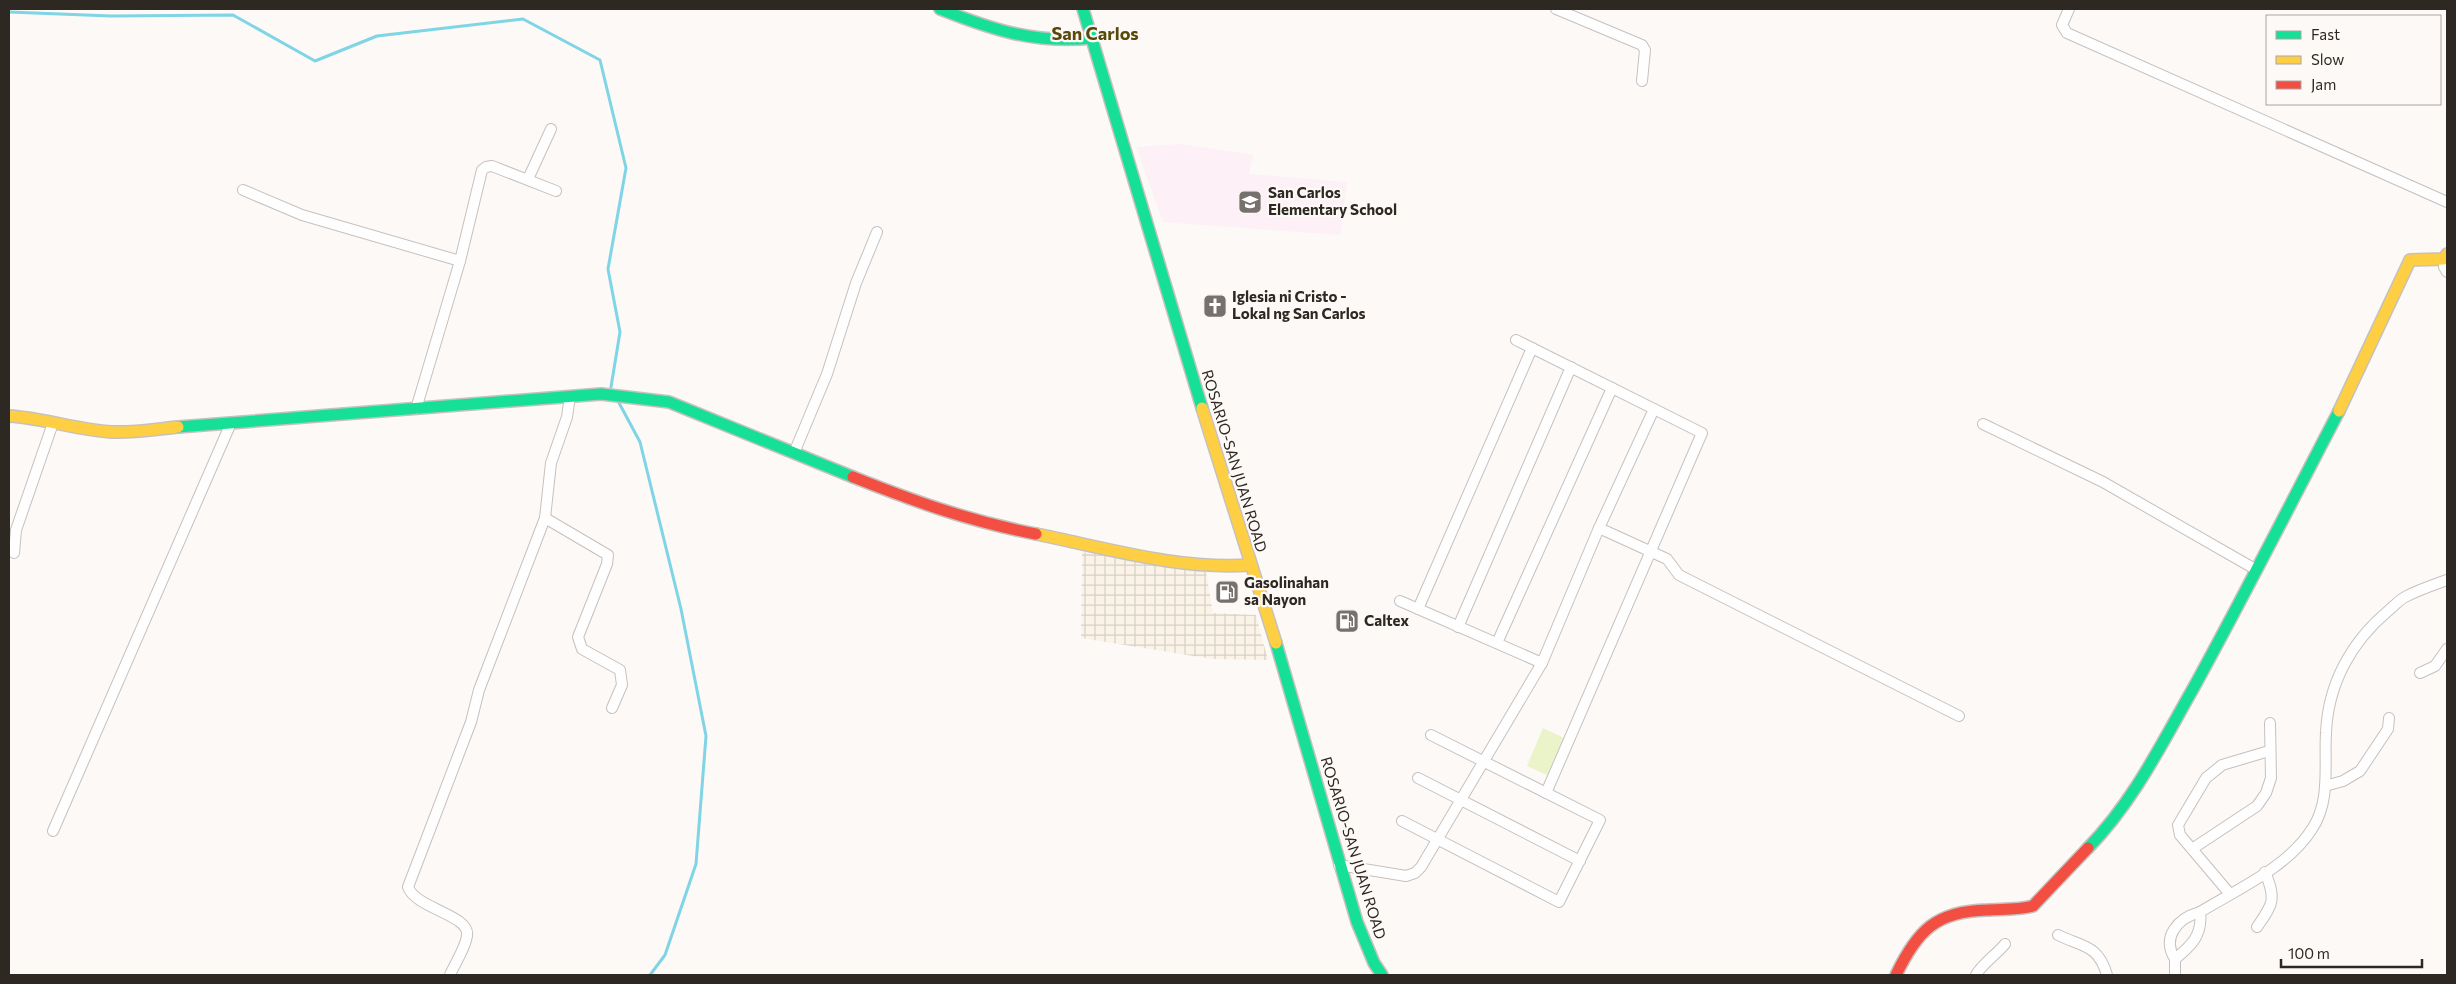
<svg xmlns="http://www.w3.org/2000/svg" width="2456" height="984" font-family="Commissioner,sans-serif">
<defs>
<pattern id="industrial-grid" width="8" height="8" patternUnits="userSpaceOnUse" patternTransform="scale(1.25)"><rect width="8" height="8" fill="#fbf3e7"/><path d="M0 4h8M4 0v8" fill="none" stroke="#d7d0c6"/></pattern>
</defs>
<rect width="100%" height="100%" fill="#fcf9f7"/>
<polygon fill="url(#industrial-grid)" points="1082,552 1206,572 1213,613 1256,615 1268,660 1212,659 1081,638"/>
<polygon fill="#fdf0f7" points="1181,144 1253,155 1249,174 1347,182 1340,235 1163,222 1136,147"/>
<polygon fill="#eaf4c8" points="1543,728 1564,738 1547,775 1527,766"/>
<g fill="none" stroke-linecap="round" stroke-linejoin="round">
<g stroke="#7fd4e6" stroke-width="3">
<polyline points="9,12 111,16 233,15 315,61 377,36 523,19 600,60 626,168 608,269 620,332 611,387"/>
<polyline points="618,401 640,442 681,609 706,736 696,864 665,955 650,975"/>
</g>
<g stroke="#c6c1be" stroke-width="12">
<g id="street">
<polyline points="1556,9 1642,45 1645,50 1642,81"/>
<polyline points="2069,9 2062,25 2067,33 2447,202"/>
<polyline points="528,179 551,129"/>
<polyline points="243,190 302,215 460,261"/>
<polyline points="2444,259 2444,267 2447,272"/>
<polyline points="1516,340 1702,433 1546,793"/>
<polyline points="416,409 460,261 482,170 486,167 492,166 556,191"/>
<polyline points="1983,424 2103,482 2255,569"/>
<polyline points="794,453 827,374 856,283 877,232"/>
<polyline points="545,518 608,555 607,564 578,637 582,649 620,670 622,685 612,708"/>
<polyline points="1599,528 1667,559 1679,575 1959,716"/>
<polyline points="14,553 16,530 53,423"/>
<polyline points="1400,601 1542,663"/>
<polyline points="1418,609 1532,348"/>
<polyline points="1458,627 1571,367"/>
<polyline points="1497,643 1612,388"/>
<polyline points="2420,673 2435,666 2447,649"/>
<polyline points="1418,778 1580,861"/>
<polyline points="2325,786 2343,781 2360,771 2388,729 2389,718"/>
<polyline points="1402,821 1559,902 1600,820 1431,735"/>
<polyline points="53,831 231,423"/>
<polyline points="2192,849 2257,806 2266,793 2271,778 2270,723"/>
<polyline points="1339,865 1406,876 1415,873 1421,867 1542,663 1599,528 1654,409"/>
<polyline points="2230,894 2180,835 2178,825 2206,778 2222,765 2269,751"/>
<path d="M2257,927C2274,903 2276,899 2265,872"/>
<path d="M2058,935C2082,947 2098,944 2107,975"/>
<path d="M2175,959C2161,937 2178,918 2200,912"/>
<path d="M450,975C455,963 465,949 467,936C471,915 416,909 408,887L471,722L479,690L545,518L551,463L567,417L570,396"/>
<path d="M1976,975C1981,965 1997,954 2005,944"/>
<path d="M2175,975V959C2191,946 2203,935 2200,912C2238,889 2288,867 2312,829C2331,801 2324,764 2326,733C2328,684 2351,642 2388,611C2393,607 2399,600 2405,597C2418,590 2433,585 2447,580"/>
</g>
</g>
<g stroke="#c6c1be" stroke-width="14">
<g id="fast">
<path d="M940,9C993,30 1035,44 1093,38"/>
<polyline points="1083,9 1202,408"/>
<polyline points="178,427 601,394 669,402 853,477"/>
<polyline points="1276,643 1357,922 1374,963 1382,975"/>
<path d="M2088,848C2134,801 2162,743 2194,687C2244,596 2291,503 2339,411"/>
</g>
</g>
<g stroke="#c6c1be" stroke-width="14">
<g id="slow">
<polyline points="1202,408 1276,643"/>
<polyline points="2339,411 2410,260 2444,259 2447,254"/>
<path d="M9,416C44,418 77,430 112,432C133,433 157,429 178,427"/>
<path d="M1036,534C1106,548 1178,570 1250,565"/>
</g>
</g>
<g stroke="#c6c1be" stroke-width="14">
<g id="jam">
<path d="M853,477C916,502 969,521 1036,534"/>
<path d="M1896,975C1917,931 1936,911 1987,910C2003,909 2018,910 2033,906L2088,848"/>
</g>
</g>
<use href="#street" stroke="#fffefe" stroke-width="10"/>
<use href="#fast" stroke="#16e098" stroke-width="11"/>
<use href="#slow" stroke="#ffcf43" stroke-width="11"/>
<use href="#jam" stroke="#f24e42" stroke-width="11"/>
</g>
<defs>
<g id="school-square" transform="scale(1.25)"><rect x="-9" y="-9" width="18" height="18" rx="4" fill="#76716d" stroke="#fdf9f6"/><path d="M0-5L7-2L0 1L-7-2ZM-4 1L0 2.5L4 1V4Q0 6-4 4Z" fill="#fff"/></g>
<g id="church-square" transform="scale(1.25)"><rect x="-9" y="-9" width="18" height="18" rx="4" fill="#76716d" stroke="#fdf9f6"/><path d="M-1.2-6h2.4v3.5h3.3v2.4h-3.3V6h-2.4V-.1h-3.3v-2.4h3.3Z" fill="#fff"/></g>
<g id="fuel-square" transform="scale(1.25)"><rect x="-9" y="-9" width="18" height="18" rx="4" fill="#76716d" stroke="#fdf9f6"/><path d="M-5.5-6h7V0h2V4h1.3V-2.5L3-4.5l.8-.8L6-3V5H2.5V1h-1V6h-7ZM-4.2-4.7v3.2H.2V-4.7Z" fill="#fff"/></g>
</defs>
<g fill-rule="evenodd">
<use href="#school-square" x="1250" y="202"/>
<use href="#church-square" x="1215" y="306"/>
<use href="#fuel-square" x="1227" y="592"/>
<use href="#fuel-square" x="1347" y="621"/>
</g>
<g text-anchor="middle" stroke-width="4.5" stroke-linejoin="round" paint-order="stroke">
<g font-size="15" font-weight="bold" fill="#2e2822" stroke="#fdf9f6" text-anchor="start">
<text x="1268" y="198">San Carlos<tspan x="1268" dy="17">Elementary School</tspan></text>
<text x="1232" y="302">Iglesia ni Cristo -<tspan x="1232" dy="17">Lokal ng San Carlos</tspan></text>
<text x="1244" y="588">Gasolinahan<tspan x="1244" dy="17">sa Nayon</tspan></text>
<text x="1364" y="626">Caltex</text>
</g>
<g font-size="15" fill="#2e2822" stroke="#fdf9f6">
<text transform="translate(1234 461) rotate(73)" y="5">ROSARIO-SAN JUAN ROAD</text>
<text transform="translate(1353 848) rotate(73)" y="5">ROSARIO-SAN JUAN ROAD</text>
</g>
<g font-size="18" font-weight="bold" fill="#594908" stroke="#fdf9f6">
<text x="1095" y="40">San Carlos</text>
</g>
</g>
<rect width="2456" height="984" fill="none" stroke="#2e2822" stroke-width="20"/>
<rect x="2266" y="15" width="175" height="90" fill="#fdf9f6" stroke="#aaa5a1"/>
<rect x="2276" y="31" width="25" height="8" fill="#16e098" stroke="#aaa5a1"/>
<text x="2311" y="40" font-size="15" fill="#2e2822">Fast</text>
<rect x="2276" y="56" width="25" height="8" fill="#ffcf43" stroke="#aaa5a1"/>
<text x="2311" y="65" font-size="15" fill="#2e2822">Slow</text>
<rect x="2276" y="81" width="25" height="8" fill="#f24e42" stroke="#aaa5a1"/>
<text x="2311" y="90" font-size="15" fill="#2e2822">Jam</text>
<path d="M2281 959v8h141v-8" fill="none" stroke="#2e2822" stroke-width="2.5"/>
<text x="2288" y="959" font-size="15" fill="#2e2822" stroke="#fdf9f6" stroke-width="4" paint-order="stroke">100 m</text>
</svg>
